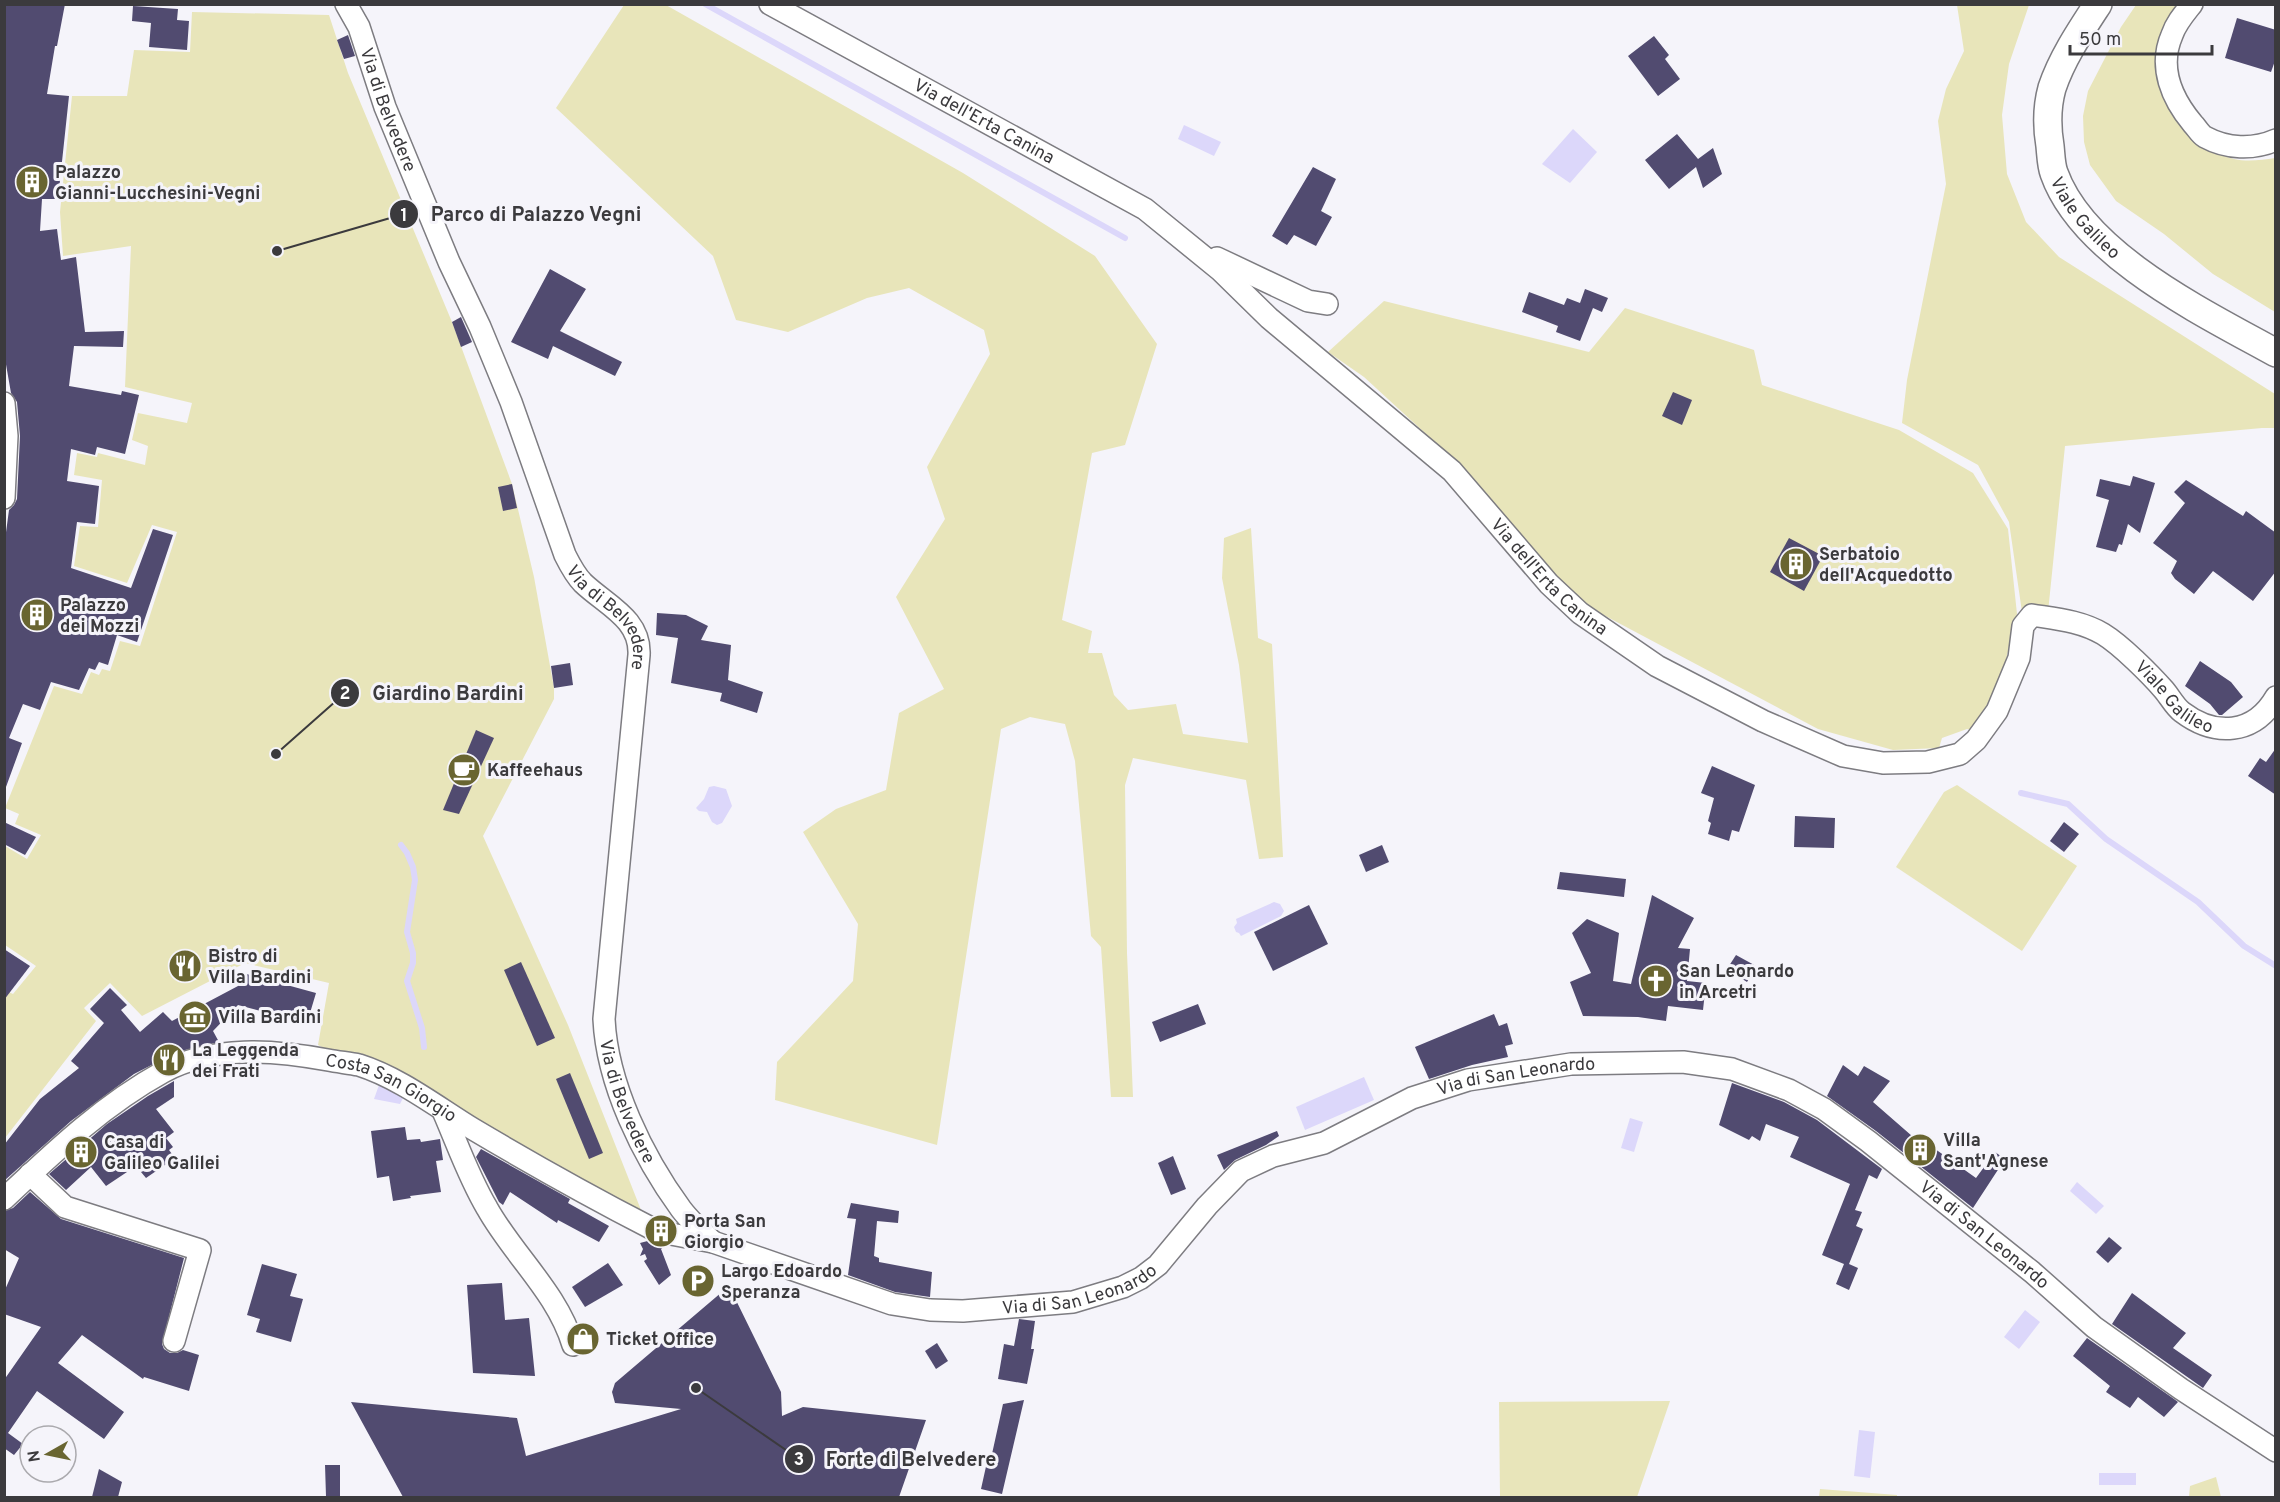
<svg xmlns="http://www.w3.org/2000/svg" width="2280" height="1502" font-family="Overpass,sans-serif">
<rect width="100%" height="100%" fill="#f5f4fa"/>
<g fill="#e8e5ba">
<polygon points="624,5 666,5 963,173 1095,256 1157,344 1125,445 1092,453 1062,620 1092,631 1088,653 1102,653 1114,695 1128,710 1176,704 1183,734 1248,743 1239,665 1222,578 1224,538 1251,528 1258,638 1272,644 1283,857 1259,859 1246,780 1133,758 1125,785 1127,953 1133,1097 1111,1097 1101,947 1091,936 1075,761 1065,724 1030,717 1001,729 937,1145 775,1100 777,1062 853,981 858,924 803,832 836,809 886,790 899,713 944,689 896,597 945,519 927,467 990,354 984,330 909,288 867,298 788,332 736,320 713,256 556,108"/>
<polygon points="1957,5 2029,5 2009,64 2002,115 2007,174 2026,222 2059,257 2275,394 2275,428 2262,428 2065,446 2047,622 2023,619 2009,522 1978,465 1902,423 1907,380 1946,184 1938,121 1946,89 1964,51"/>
<path d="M2136,5H2180C2177,17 2157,71 2159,80C2165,118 2197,150 2234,159C2247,162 2262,160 2275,158V312L2213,274L2164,234L2116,201L2090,165L2084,142L2083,116L2088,91L2121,27Z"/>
<polygon points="192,12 329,15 348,73 452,322 512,484 534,577 554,688 554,699 483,836 568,1025 641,1210 318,1045 329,983 245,963 142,1016 110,983 84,1008 96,1021 5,1138 4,990 13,994 36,966 5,945 5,846 27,859 41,835 15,824 19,814 5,808 54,686 82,694 91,672 99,675 102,669 110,671 120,641 140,646 177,532 152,525 127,583 74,566 80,526 98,527 102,480 74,475 77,453 97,457 98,453 145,465 148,446 132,440 138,413 187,423 192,403 125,387 131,246 63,256 60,212 72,96 127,96 134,50 190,52"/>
<polygon points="1384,301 1589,352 1625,308 1754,350 1762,385 1899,430 1973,473 2008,529 2017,614 1996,701 1973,730 1967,729 1942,738 1939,748 1893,750 1818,729 1581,603 1451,457 1364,377 1328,352"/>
<polygon points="1957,785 2077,866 2022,951 1896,867 1944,792"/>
<polygon points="1670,1401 1637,1497 1500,1497 1499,1402"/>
<polygon points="2216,1477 2221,1497 2189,1497 2190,1486"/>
<polygon points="1820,1489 1897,1495 1897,1497 1819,1497"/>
</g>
<g fill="#dcd7fa">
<polygon points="1184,125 1221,142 1214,156 1178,139"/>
<polygon points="1573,129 1597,152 1570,183 1542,164"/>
<polygon points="714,786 726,789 732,806 722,823 717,825 712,822 707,812 699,811 696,808 704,799 709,787"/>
<polygon points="1274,902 1280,904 1284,911 1281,916 1241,936 1239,933 1236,932 1234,927 1237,923 1236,919"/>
<polygon points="1364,1077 1374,1100 1305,1130 1296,1107"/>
<polygon points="379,1085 404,1096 400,1104 374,1099"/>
<polygon points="1630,1118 1643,1122 1634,1152 1621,1148"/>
<polygon points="2077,1182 2104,1206 2096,1214 2070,1191"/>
<polygon points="2025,1310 2040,1322 2019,1349 2004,1337"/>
<polygon points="1859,1430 1875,1432 1870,1478 1854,1476"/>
<rect x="2099" y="1473" width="37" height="12"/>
</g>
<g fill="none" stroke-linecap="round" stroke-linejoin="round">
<g stroke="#dcd7fa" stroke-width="6">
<polyline points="705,4 1125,238"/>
<polyline points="2021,793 2068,804 2106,839 2198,902 2244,946 2276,966"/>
<polyline points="401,845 407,853 413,867 415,880 407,932 413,953 413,963 407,981 422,1028 424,1047"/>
</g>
</g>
<g fill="#514b70">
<polygon points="4,4 65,4 57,46 55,46 47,94 69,96 58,199 42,199 40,231 57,229 61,260 76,257 85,332 124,331 123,347 74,346 69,386 121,395 122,391 139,395 125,454 97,447 95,455 71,449 67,481 99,486 95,524 77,522 71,568 131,588 153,529 173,535 137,642 117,635 108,665 99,662 95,670 89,668 79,690 51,682 40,710 23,704 9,738 22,743 6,787 4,787 4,547 9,510 14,505 17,499 20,436 17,402 11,393 4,353"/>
<polygon points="133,6 178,9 177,20 189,21 187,50 149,47 151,23 132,21"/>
<polygon points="2237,18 2276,30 2276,58 2271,72 2225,58"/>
<polygon points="348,35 355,56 344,59 337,40"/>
<polygon points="1654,36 1669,55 1665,59 1680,79 1658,96 1628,56"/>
<polygon points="1677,134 1698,159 1713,148 1722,174 1703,188 1696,167 1669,189 1645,160"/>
<polygon points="1313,167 1336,179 1321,211 1332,217 1316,246 1294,235 1287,245 1272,236"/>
<polygon points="550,269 586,289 560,331 622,362 615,376 553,346 548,359 511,342"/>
<polygon points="1585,289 1608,298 1602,312 1593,308 1580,341 1556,332 1558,326 1522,312 1529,292 1564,305 1567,298 1580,303"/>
<polygon points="461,317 472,342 461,347 452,322"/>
<polygon points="1673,392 1692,400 1682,425 1662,416"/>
<polygon points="2133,476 2155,483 2140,533 2128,524 2122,545 2119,544 2116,552 2096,547 2109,500 2096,496 2100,479 2130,486"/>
<polygon points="2186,480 2243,516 2246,511 2276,533 2276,571 2253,601 2213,571 2194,594 2175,579 2171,573 2177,561 2153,543 2185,503 2174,492"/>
<polygon points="512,484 517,508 503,511 498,487"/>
<polygon points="1789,538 1823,556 1804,591 1770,572"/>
<polygon points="657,613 686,615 708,626 701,640 731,645 728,680 763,692 757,713 720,701 722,693 671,683 678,638 656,635"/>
<polygon points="2200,661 2231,682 2243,697 2222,715 2219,715 2210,704 2185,686"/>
<polygon points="570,663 573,685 554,688 551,666"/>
<polygon points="476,730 494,738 459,814 443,810"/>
<polygon points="2276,748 2276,795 2248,776 2260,758 2266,762"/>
<polygon points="1712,766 1755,785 1739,832 1732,830 1729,841 1708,834 1711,823 1708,821 1714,798 1701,793"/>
<polygon points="1795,816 1835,818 1834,848 1794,847"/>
<polygon points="4,822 36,837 25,855 4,844"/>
<polygon points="2064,822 2079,834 2064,852 2050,841"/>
<polygon points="1382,845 1389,862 1366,872 1359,855"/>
<polygon points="1560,872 1626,879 1624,897 1557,889"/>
<polygon points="1652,895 1694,918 1678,948 1690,949 1687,981 1706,983 1703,1010 1668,1006 1666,1021 1638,1017 1583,1016 1570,982 1591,973 1572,933 1587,919 1619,933 1613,981 1631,984"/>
<polygon points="1309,905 1328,944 1273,971 1254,932"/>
<polygon points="4,949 30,966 4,1000"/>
<polygon points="1736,955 1756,966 1747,982 1727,969"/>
<polygon points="521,962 555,1038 537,1046 504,970"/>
<polygon points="243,973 316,993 307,1023 238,1005 213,1031 219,1042 177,1052 134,1074 71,1121 4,1181 4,1145 40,1099 79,1068 71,1061 104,1023 90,1009 110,988 127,1005 121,1010 140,1032 163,1012 172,1021 238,986"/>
<polygon points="1198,1004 1206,1024 1160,1042 1152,1022"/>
<polygon points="1494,1014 1499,1026 1507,1023 1513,1044 1505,1046 1508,1057 1472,1065 1429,1079 1415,1047"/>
<polygon points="1843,1065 1858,1076 1864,1066 1890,1081 1873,1102 1912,1136 1914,1134 1976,1178 1995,1152 2005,1159 1973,1208 1876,1131 1827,1096"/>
<polygon points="570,1073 603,1153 589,1159 556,1079"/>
<polygon points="174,1081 174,1097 156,1109 174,1132 166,1138 173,1147 169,1150 175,1158 146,1178 136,1166 106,1186 91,1167 66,1190 49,1174 107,1124 148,1096"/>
<polygon points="1732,1083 1784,1102 1817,1120 1882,1169 1877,1179 1869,1175 1855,1210 1862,1212 1856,1226 1863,1229 1849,1264 1858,1268 1849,1290 1836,1284 1844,1264 1822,1255 1850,1184 1790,1157 1799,1137 1766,1124 1760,1141 1752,1136 1749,1140 1719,1125"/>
<polygon points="405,1127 407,1140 420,1139 421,1142 440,1139 443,1160 436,1161 441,1192 410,1196 411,1198 393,1201 389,1176 377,1178 371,1131"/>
<polygon points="1277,1131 1279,1136 1266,1145 1235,1160 1224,1170 1217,1155"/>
<polygon points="481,1149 570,1199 568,1203 609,1226 599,1242 558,1220 557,1223 510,1192 503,1205 499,1202 476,1157"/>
<polygon points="1173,1156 1186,1189 1171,1195 1158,1163"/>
<polygon points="30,1192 61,1219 184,1258 162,1344 164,1349 170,1353 177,1353 183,1350 199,1355 189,1391 144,1377 143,1379 82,1335 58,1363 124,1412 104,1439 37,1391 8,1433 23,1444 14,1455 4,1448 4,1380 41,1327 4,1314 4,1292 19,1258 4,1249 4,1211 13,1208"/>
<polygon points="851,1203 899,1211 898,1223 877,1221 874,1256 879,1258 879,1262 932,1272 930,1297 895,1292 848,1275 856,1219 847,1218"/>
<polygon points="2109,1237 2122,1248 2108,1263 2096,1252"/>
<polygon points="659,1238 666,1245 661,1249 671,1275 659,1285 644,1261 647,1259 645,1254 640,1256 643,1249 640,1243"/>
<polygon points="608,1263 623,1285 585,1307 572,1287"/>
<polygon points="262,1264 297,1274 290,1296 303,1299 291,1342 256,1332 260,1319 247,1315"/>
<polygon points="502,1283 505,1320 529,1318 535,1376 473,1373 467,1285"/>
<polygon points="729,1286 781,1392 782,1416 803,1407 926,1420 899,1497 403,1497 351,1402 517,1418 526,1456 681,1409 615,1403 612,1392 615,1383"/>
<polygon points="2132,1293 2186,1333 2173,1348 2212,1375 2203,1388 2112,1324"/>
<polygon points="1019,1319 1035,1321 1031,1349 1034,1349 1027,1384 998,1379 1004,1344 1014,1346"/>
<polygon points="2087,1338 2174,1399 2178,1402 2164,1417 2138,1397 2130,1408 2106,1392 2110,1386 2073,1356"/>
<polygon points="937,1343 948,1361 936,1369 925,1351"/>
<polygon points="1024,1400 1002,1494 981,1489 987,1462 990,1463 1003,1404"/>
<polygon points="325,1465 340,1465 340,1497 326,1497"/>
<polygon points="99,1469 122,1482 118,1497 92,1497"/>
</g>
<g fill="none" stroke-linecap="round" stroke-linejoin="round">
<g stroke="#7d7c81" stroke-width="24">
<g id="minor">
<path id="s1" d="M346,4L359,27L385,107L449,262L480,327L511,402L565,555C570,565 575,575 583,583C606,605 641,619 639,655L604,1019C607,1084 643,1157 681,1209C690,1221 702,1232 713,1242"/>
<path id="s2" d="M770,4L1145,209L1220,270L1269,318L1452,471L1549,584L1580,613L1657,666L1763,721L1843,756L1883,763L1928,762L1960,754L1976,740L1997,711L2019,658L2023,626L2032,615C2057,619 2081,621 2103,634C2121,645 2150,674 2164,690C2170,697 2175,707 2182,712C2215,737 2254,735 2276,697"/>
<path d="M2192,4C2184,14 2176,23 2172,35C2158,67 2172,99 2193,124C2197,128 2200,134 2205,137C2227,149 2253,150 2276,140"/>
<polyline points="1217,258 1308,301 1327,304"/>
<polyline points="4,403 7,436 4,498"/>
<path d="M443,1111C457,1143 469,1178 487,1208C513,1255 557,1292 573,1345"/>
<polyline points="30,1174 65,1207 200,1250 174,1341"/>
<path id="s3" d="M4,1199C54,1152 103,1105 163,1072C213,1045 274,1050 328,1060C338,1062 349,1063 359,1065C400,1078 437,1107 473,1129C532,1164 591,1197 651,1228"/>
<path id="s4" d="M671,1234L713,1242L892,1304L930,1310L963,1311L1073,1302L1123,1287L1141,1278L1158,1265L1207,1206L1241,1171L1273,1156L1324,1143L1412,1098L1468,1080L1571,1064L1683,1062L1732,1069L1789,1090L1824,1109L1868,1141L2032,1272L2094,1327L2181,1389L2276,1451"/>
</g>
</g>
<g stroke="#7d7c81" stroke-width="30">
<g id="major">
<path id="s5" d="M2098,4C2081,30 2062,58 2052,88C2047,106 2047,128 2050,146C2051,155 2051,165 2054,173C2083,255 2204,313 2276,353"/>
</g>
</g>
<use href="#minor" stroke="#fff" stroke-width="21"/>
<use href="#major" stroke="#fff" stroke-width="27"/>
</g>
<defs>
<g id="building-disc" transform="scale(1.725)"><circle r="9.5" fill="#696531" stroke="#f5f4fa"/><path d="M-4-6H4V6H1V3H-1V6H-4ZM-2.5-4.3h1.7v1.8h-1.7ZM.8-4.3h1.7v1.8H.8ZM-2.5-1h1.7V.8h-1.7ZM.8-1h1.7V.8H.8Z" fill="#fff"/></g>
<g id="cafe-disc" transform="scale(1.725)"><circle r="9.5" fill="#696531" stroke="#f5f4fa"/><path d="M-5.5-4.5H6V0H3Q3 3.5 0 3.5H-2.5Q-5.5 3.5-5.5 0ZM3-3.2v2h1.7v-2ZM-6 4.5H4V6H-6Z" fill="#fff"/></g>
<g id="restaurant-disc" transform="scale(1.725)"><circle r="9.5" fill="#696531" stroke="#f5f4fa"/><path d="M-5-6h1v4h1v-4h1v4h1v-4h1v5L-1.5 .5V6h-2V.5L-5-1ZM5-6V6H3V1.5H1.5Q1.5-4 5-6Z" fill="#fff"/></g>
<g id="church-disc" transform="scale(1.725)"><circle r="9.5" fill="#696531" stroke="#f5f4fa"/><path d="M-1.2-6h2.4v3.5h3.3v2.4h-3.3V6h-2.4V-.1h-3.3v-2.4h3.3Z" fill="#fff"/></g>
<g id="museum-disc" transform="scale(1.725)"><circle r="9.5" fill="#696531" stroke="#f5f4fa"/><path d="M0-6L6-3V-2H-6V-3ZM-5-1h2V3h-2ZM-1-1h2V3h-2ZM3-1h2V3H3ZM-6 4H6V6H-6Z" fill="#fff"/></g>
<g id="parking-disc" transform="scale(1.725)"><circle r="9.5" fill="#696531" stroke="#f5f4fa"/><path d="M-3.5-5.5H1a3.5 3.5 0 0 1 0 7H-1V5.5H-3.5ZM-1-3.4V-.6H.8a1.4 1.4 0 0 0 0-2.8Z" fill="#fff"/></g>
<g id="shop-disc" transform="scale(1.725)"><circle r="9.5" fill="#696531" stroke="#f5f4fa"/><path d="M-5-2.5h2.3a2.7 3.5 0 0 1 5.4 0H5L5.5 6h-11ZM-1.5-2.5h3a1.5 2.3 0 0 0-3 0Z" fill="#fff"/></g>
</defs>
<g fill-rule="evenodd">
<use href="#building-disc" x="32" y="182"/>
<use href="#building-disc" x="1796" y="564"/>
<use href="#building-disc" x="37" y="615"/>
<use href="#cafe-disc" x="464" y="770"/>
<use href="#restaurant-disc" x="185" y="966"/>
<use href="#church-disc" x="1656" y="981"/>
<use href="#museum-disc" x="195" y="1017"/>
<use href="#restaurant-disc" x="169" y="1060"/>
<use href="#building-disc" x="1920" y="1150"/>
<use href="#building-disc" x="81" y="1152"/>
<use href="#building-disc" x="661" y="1231"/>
<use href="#parking-disc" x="698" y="1281"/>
<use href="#shop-disc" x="583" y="1339"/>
</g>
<g text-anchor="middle" stroke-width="6" stroke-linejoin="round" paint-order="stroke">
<g font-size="18" fill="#3b3a3d" stroke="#f5f4fa">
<text dy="6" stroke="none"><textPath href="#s1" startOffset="114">Via di Belvedere</textPath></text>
<text dy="6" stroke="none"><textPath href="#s2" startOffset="244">Via dell'Erta Canina</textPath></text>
<text dy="6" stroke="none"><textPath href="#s5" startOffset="237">Viale Galileo</textPath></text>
<text dy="6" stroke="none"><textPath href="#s2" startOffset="975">Via dell'Erta Canina</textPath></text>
<text dy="6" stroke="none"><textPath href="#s1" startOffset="672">Via di Belvedere</textPath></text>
<text dy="6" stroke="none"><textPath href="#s2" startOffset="1772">Viale Galileo</textPath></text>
<text dy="6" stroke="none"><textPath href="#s4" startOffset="927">Via di San Leonardo</textPath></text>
<text dy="6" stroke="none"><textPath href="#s3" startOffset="442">Costa San Giorgio</textPath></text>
<text dy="6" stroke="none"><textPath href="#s1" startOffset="1174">Via di Belvedere</textPath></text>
<text dy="6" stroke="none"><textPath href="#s4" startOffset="1449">Via di San Leonardo</textPath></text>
<text dy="6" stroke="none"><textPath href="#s4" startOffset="423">Via di San Leonardo</textPath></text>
</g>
<g font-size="18" font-weight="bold" fill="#3b3a3d" stroke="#f5f4fa" text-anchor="start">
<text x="55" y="178">Palazzo<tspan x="55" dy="21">Gianni-Lucchesini-Vegni</tspan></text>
<text x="1819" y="560">Serbatoio<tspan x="1819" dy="21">dell'Acquedotto</tspan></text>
<text x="60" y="611">Palazzo<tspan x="60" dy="21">dei Mozzi</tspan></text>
<text x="487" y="776">Kaffeehaus</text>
<text x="208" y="962">Bistro di<tspan x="208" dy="21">Villa Bardini</tspan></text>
<text x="1679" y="977">San Leonardo<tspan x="1679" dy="21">in Arcetri</tspan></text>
<text x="218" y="1023">Villa Bardini</text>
<text x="192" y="1056">La Leggenda<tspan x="192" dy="21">dei Frati</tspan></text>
<text x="1943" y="1146">Villa<tspan x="1943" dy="21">Sant'Agnese</tspan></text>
<text x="104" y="1148">Casa di<tspan x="104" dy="21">Galileo Galilei</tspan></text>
<text x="684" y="1227">Porta San<tspan x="684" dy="21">Giorgio</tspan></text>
<text x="721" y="1277">Largo Edoardo<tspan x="721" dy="21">Speranza</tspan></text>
<text x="606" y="1345">Ticket Office</text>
</g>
</g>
<path fill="none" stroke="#3b3a3d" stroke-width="2" d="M277 251L404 214M276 754L345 693M696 1388L799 1459"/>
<g fill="#3b3a3d" stroke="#f5f4fa" stroke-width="2">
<circle cx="277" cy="251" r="6"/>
<circle cx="276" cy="754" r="6"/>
<circle cx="696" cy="1388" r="6"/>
<circle cx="404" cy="214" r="15"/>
<circle cx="345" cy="693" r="15"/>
<circle cx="799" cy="1459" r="15"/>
</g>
<g font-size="18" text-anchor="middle" font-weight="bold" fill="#fff">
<text x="404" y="221">1</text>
<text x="345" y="699">2</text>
<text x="799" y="1465">3</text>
</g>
<g font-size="20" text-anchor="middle" font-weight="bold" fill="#3b3a3d" stroke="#f5f4fa" stroke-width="6" stroke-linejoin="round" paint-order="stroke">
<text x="536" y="221">Parco di Palazzo Vegni</text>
<text x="448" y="700">Giardino Bardini</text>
<text x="911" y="1466">Forte di Belvedere</text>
</g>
<rect width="2280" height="1502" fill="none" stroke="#3b3a3d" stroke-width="12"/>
<g transform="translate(48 1454) rotate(261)"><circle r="28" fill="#f5f4fa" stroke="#abaaae" stroke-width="1.5"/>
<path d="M0-4.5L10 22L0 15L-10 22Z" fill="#696531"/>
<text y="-9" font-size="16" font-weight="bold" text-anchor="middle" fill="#3b3a3d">N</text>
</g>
<path d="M2070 45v9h142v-9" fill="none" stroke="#3b3a3d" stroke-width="3"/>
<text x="2079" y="45" font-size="18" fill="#3b3a3d" stroke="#f5f4fa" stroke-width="4.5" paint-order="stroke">50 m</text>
</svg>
